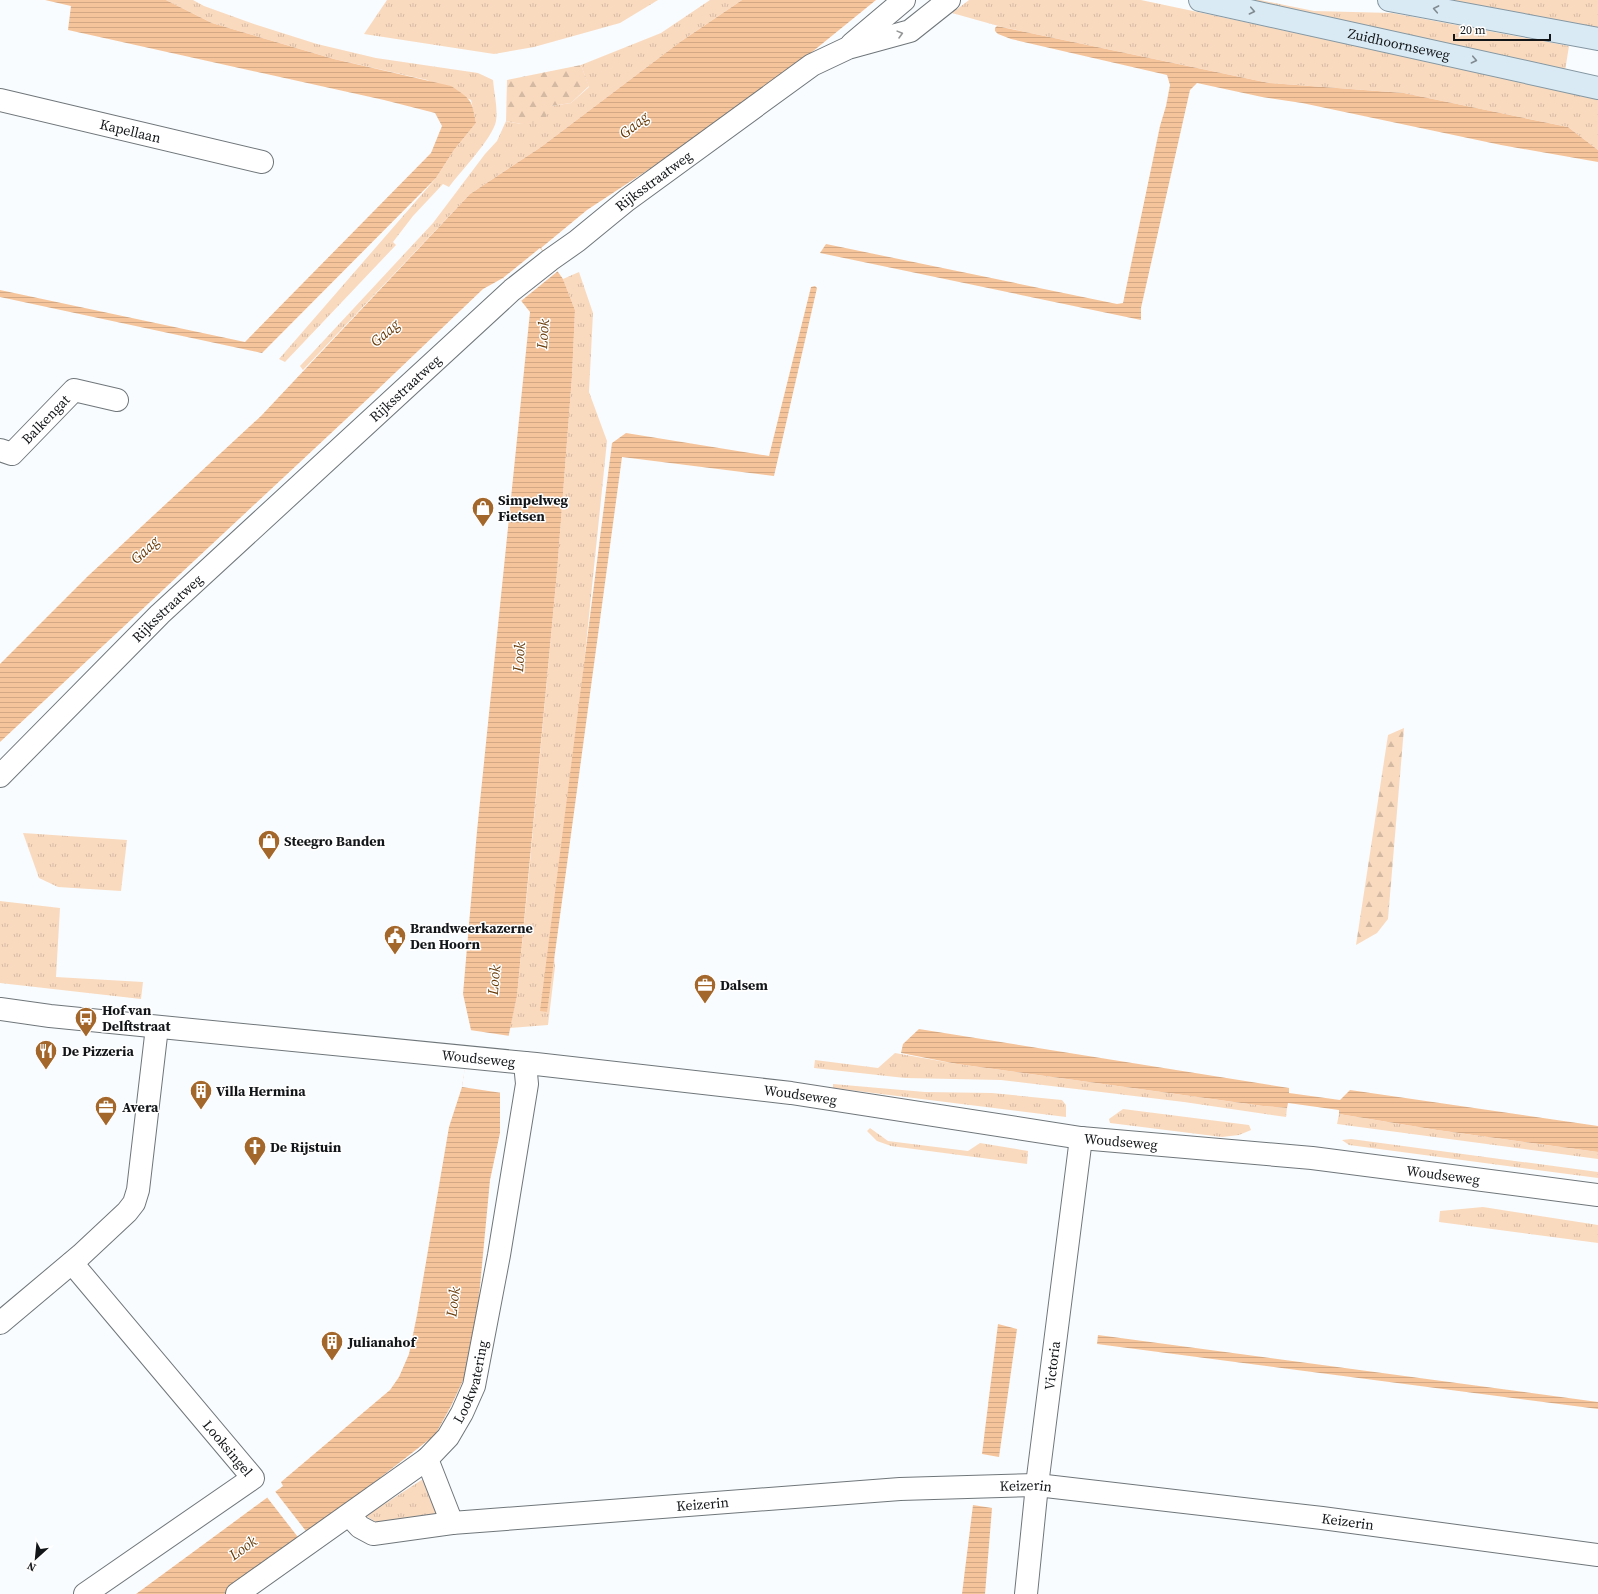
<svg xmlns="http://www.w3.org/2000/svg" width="1598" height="1594" font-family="'Source Serif 4',serif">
<defs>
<pattern id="grass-tufts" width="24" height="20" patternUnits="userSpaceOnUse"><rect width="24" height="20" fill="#f9dabf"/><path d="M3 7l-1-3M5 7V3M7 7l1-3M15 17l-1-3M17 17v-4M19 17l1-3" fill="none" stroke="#d5baa3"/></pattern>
<pattern id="forest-firs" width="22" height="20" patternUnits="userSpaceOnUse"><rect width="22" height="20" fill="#f9dabf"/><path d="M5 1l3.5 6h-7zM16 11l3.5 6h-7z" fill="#d5baa3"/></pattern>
<pattern id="water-rules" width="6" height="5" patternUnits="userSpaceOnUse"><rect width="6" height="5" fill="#f6c49b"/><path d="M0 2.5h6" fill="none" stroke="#d2a885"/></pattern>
</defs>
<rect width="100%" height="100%" fill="#f9fcfe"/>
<g fill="url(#grass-tufts)">
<path d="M166,0H193L204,6L257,25L317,44L376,58L478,73L493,80C494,93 498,108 496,121C493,138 460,172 449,187L443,184L413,216L393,242L396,245L285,362L279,359L436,178L454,150L476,123L471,100L427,80L334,59L212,23Z"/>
<polygon points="387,0 658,0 620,23 534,47 494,54 364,34"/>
<polygon points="710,0 742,0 680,42 541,147 470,194 303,370 300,366 433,223 485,154 497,141 506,121 521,124 551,106 571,103 589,87 581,65 661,33"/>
<polygon points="969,0 1141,0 1598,97 1598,150 1568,127 1404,93 1269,83 1002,27 952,13"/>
<polygon points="1227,0 1260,0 1314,11 1392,13 1569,46 1565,71"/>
<polygon points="1446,0 1598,0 1598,30"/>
<polygon points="579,272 593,313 589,392 607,441 554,956 555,967 548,1025 510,1028 517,996 530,862 557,572 572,376 575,310 563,279"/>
<polygon points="23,833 127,840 121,891 58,887 39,878"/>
<polygon points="0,901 60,908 56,977 143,982 141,999 0,983"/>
<polygon points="895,1053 957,1064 1263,1106 1287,1108 1286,1117 1184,1102 1001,1080 905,1078 814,1068 815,1060 878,1068"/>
<polygon points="833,1084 925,1092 992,1093 1062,1100 1066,1105 1066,1117 833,1088"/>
<polygon points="1123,1109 1249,1125 1251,1130 1239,1135 1222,1137 1110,1123 1109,1119"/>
<polygon points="1339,1114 1437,1130 1598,1152 1598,1159 1337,1124"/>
<polygon points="870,1128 888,1141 968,1151 980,1143 1028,1151 1027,1164 891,1146 877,1141 867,1131"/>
<polygon points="1351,1139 1598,1172 1598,1178 1349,1145 1342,1140"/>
<polygon points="1483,1207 1598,1225 1598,1243 1439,1222 1440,1211"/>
<polygon points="423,1479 437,1516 381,1525 366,1516"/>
</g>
<g fill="url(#forest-firs)">
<polygon points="581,65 589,86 571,103 551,106 544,121 521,124 506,121 507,80"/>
<polygon points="1404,728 1388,919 1377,933 1356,945 1388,735"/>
</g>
<g fill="url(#water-rules)">
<path d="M45,0H166L212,23L334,59L451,86C471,99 472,100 476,123L454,150L436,178L262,353L0,297V290L245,342L431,153L442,126L435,113L384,100L68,30L71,6Z"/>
<polygon points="742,0 876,0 796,65 704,133 587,210 541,248 563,279 575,310 572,376 557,572 517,996 509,1034 500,1093 500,1133 490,1180 476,1329 467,1372 451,1406 435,1435 336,1512 227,1594 136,1594 283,1486 281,1482 390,1390 399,1377 409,1354 417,1315 449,1127 462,1087 471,1030 463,994 477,831 530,312 503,278 483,289 374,393 0,742 0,664 88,576 261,416 470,194 541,147 680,42"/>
<polygon points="997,26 1269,83 1404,93 1568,127 1598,150 1598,162 1501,145 1302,103 1262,97 1197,83 1190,90 1141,308 1141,320 820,253 826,244 1117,304 1123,303 1160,126 1166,106 1170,85 1167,75 1011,39 998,34 995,31 995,28"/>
<polygon points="815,286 817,288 774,476 622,457 547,1012 540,1011 612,443 626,433 769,456 811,287"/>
<polygon points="919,1029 1289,1088 1289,1093 1340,1100 1350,1090 1598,1126 1598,1152 1437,1130 1339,1114 1339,1110 1288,1103 1287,1108 1263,1106 957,1064 901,1053 903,1044"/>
<polygon points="998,1324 1017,1329 999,1457 982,1454"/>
<polygon points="1098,1335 1598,1402 1598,1409 1097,1344"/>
<polygon points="973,1505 992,1508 985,1594 962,1594"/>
</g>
<g fill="#f9fcfe">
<polygon points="540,248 558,271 521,301 503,278"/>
<polygon points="470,1030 510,1036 502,1093 462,1087"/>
<polygon points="274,1490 309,1535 301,1541 266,1496"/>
</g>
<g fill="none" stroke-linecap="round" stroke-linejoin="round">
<g stroke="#6f767a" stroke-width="24">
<g id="minor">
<polyline points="852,44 904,0"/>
<path id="s1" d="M0,100L262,162"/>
<path id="s2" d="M0,450L12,454L74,390L117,400"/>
<path id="s3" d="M0,776L160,614L512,290L550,260L577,241L627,200L812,65L848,48L910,31L949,0"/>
<path id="s4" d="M0,1009L50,1016L536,1064L791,1093L1081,1138L1312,1158L1598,1195"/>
<path id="s5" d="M72,1263L253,1478L85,1594"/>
<polyline points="0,1323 81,1255 127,1212 134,1203 138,1190 157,1027"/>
<path id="s6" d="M427,1459L452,1523L900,1489L1037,1485L1322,1518L1598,1555"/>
<polyline points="349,1515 360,1527 373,1534 452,1523"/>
<path id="s7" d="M237,1594L427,1459L448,1437L462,1413L474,1386L499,1255L527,1084L525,1063"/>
<path id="s8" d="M1026,1594L1037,1485L1081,1138"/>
</g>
</g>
<g stroke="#8497a2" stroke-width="24">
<g id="major">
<path id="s9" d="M1200,0L1598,88"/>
<polyline points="1389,0 1598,39"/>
</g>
</g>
<use href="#minor" stroke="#fff" stroke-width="22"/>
<use href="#major" stroke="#daeaf4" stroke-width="22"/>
</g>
<defs><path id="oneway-chevron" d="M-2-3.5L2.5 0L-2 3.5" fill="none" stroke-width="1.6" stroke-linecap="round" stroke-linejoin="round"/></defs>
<g stroke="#808b91">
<use href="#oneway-chevron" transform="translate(1436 9) rotate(-169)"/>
<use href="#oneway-chevron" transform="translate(1252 11) rotate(12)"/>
<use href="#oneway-chevron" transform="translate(1474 60) rotate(12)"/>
</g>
<use stroke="#959697" href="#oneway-chevron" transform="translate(900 34) rotate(-15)"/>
<defs>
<g id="shop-pin" transform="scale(1.15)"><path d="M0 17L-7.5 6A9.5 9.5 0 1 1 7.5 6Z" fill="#a4672b" stroke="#fff"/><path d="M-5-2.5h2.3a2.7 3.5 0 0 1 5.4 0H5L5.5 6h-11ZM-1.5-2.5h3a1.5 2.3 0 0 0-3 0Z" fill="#fff"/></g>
<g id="civic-pin" transform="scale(1.15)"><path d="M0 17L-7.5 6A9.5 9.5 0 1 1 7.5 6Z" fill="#a4672b" stroke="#fff"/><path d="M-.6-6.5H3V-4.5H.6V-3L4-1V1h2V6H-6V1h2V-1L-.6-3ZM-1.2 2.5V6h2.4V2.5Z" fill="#fff"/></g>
<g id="office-pin" transform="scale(1.15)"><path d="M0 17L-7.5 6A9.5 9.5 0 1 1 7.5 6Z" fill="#a4672b" stroke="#fff"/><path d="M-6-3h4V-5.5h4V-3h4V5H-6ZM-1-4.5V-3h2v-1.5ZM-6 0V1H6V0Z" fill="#fff"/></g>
<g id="bus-pin" transform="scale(1.15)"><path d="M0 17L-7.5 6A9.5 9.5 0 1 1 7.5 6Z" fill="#a4672b" stroke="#fff"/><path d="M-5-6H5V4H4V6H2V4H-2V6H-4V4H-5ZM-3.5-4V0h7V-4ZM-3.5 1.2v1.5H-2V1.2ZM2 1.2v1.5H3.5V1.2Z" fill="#fff"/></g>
<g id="restaurant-pin" transform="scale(1.15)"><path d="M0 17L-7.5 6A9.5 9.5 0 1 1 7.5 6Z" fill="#a4672b" stroke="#fff"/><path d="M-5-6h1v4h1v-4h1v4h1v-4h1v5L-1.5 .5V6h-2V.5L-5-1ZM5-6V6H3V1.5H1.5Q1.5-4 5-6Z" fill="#fff"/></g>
<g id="building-pin" transform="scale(1.15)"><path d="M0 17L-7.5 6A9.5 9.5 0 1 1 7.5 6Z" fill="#a4672b" stroke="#fff"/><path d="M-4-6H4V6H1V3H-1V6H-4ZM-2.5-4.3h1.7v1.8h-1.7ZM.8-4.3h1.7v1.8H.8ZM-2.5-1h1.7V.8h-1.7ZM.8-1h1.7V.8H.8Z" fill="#fff"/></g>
<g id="church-pin" transform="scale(1.15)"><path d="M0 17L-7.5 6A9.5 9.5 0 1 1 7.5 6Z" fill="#a4672b" stroke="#fff"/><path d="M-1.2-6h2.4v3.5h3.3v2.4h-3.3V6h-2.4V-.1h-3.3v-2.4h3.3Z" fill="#fff"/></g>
</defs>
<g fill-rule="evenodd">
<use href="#shop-pin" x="483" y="508"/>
<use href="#shop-pin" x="269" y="841"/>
<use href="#civic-pin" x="395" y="936"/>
<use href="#office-pin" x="705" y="985"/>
<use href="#bus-pin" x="86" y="1018"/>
<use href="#restaurant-pin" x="46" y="1051"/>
<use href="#building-pin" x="201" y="1091"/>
<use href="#office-pin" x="106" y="1107"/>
<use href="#church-pin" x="255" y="1147"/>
<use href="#building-pin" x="332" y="1342"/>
</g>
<g text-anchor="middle" stroke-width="3" stroke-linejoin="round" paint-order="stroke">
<g font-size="14" fill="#131618" stroke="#fff">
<text dy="5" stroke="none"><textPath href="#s9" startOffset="204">Zuidhoornseweg</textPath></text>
<text dy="5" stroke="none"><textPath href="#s1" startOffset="134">Kapellaan</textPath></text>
<text dy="5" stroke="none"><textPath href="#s3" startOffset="885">Rijksstraatweg</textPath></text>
<text dy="5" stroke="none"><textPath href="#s3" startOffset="561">Rijksstraatweg</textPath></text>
<text dy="5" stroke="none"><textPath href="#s2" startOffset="61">Balkengat</textPath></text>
<text dy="5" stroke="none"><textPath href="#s3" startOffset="237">Rijksstraatweg</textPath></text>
<text dy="5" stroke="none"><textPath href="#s4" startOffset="481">Woudseweg</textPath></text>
<text dy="5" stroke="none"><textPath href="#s4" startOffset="805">Woudseweg</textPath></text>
<text dy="5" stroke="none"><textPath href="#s4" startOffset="1129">Woudseweg</textPath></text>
<text dy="5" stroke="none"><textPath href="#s4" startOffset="1453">Woudseweg</textPath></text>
<text dy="5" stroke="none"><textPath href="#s8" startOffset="230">Victoria</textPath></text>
<text dy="5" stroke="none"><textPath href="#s7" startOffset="324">Lookwatering</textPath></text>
<text dy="5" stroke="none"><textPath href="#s5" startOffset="242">Looksingel</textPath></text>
<text dy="5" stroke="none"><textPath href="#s6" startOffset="644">Keizerin</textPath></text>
<text dy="5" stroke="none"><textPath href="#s6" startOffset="320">Keizerin</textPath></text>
<text dy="5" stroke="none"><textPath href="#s6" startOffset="968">Keizerin</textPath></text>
</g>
<g font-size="14" font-weight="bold" fill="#131618" stroke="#fff" text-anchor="start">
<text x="498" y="505">Simpelweg<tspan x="498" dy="16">Fietsen</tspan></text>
<text x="284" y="846">Steegro Banden</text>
<text x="410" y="933">Brandweerkazerne<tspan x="410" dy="16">Den Hoorn</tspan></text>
<text x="720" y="990">Dalsem</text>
<text x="102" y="1015">Hof van<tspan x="102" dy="16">Delftstraat</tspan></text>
<text x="62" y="1056">De Pizzeria</text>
<text x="216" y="1096">Villa Hermina</text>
<text x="122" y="1112">Avera</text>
<text x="270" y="1152">De Rijstuin</text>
<text x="348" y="1347">Julianahof</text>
</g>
<g font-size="15" font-style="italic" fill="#673a07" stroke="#fff">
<text transform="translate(634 125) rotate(-39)" y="5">Gaag</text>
<text transform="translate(385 333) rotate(-41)" y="5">Gaag</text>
<text transform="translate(543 334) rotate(-86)" y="5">Look</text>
<text transform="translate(145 550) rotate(-43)" y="5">Gaag</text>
<text transform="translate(519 657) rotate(-86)" y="5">Look</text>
<text transform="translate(494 980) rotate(-85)" y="5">Look</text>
<text transform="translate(453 1302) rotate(-83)" y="5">Look</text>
<text transform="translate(243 1548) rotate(-36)" y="5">Look</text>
</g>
</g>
<g transform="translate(36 1558) rotate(207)" stroke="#ffffff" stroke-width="3" paint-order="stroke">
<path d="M0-3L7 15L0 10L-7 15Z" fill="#131618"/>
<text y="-6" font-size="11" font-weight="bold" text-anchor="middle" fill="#131618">N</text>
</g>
<path d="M1454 34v6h96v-6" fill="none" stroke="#131618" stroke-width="2"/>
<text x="1460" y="34" font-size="12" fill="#131618" stroke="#ffffff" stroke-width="3" paint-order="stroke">20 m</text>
</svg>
